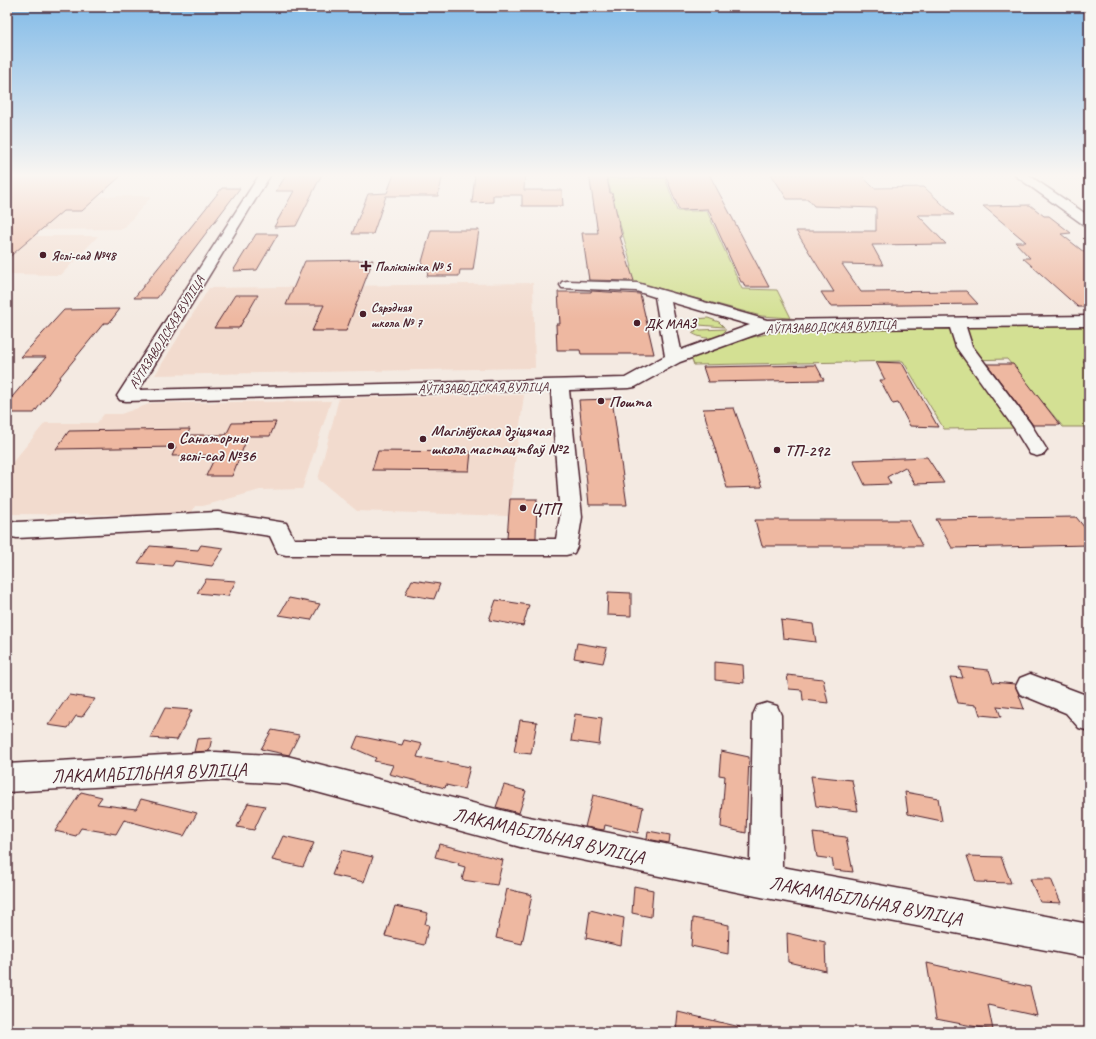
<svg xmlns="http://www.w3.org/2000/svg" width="1096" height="1039" font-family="Caveat,sans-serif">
<rect width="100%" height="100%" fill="#f4eae2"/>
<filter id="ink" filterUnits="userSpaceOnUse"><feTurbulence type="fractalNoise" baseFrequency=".025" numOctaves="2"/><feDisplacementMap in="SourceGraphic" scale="8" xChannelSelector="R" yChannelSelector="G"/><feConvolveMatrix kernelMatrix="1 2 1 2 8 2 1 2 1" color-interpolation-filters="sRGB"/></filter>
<g filter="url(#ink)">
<g fill="#f2dbce">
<polygon points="152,196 123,229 35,230 7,197"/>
<polygon points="7,236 98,236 61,275 7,274"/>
<polygon points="533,283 535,368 155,375 209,288"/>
<polygon points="524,395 508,516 357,511 318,479 339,398"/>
<polygon points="331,401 302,489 260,490 203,506 195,506 191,515 7,514 7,469 45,423 97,423 104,414 121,414 152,403"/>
</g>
<g fill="#d3e093" stroke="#8e805f">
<polygon points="607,178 665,178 677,211 707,211 742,289 777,290 791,318 761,316 650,286 589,283 588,269 632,267"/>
<polygon points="708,318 719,322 724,327 699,325 699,326 694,327 692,323 689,322 695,319"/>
<polygon points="1089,326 1089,361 1083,361 1089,368 1089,427 1063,427 1007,359 969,360 1021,428 944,429 903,361 694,365 691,357 744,339 789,329"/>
<path d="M695,328L699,329L700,330L725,329V331C718,341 701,339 692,333L696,332Z"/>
</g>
<g fill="#eeb8a1" stroke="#4a1f2b">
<polygon points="287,174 322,174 296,226 274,227 294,191 276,191"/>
<polygon points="394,174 443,174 438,196 386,196 373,234 352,234 368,194 387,193"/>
<polygon points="475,174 525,174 524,190 562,190 563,206 522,206 522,195 493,195 493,202 472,203"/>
<polygon points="589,174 606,174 610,193 612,193 622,237 620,237 634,281 589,280 582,233 598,233"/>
<polygon points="665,174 709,174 769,287 745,287 743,282 741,282 708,209 679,210"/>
<polygon points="771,174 860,174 874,188 924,187 954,215 918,215 946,244 872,245 883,265 842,264 861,292 966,291 978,304 830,306 821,292 834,292 796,231 876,231 876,208 814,206 808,199 787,199"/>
<polygon points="122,175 82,211 63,211 7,259 7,176"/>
<polygon points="222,188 240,188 157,298 134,298"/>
<polygon points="1030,205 1044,216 1049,216 1071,233 1061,234 1089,256 1089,307 1078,307 1023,258 1030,258 1015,242 1026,242 983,206"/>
<polygon points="431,230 479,230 473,270 460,270 459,276 427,276 429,269 420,269"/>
<polygon points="256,234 278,234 257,270 233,271"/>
<polygon points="373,260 346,331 312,331 324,305 286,305 305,261"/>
<polygon points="591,291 640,294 654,354 581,354 580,350 557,350 556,324 560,324 558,292 591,292"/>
<polygon points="235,295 258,295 239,328 214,328"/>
<polygon points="120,309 109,323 104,323 59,378 60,378 34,413 7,413 7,403 46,357 21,357 64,310"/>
<polygon points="876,362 902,363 938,427 910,426 898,403 893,404 880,380 885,380"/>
<polygon points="987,364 1013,364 1060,425 1033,425"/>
<polygon points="816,365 824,380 708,382 703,367"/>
<polygon points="612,399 627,505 589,505 579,400"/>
<polygon points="734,408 748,447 762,487 727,488 703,409"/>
<polygon points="276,422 270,436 248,436 232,476 206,476 216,455 172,456 176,447 56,449 69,431 190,429 187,435 226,435 232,423"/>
<polygon points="378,451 471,452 469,471 372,470"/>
<polygon points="927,457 944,483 915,484 905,467 887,477 891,484 865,485 853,460"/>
<polygon points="510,499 537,499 536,538 507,538"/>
<polygon points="1076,517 1089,533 1089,545 952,548 936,519"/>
<polygon points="755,520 909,520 922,546 762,546"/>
<polygon points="201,545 224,548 212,566 175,561 172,566 138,563 150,546 198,550"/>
<polygon points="206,579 236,581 228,596 197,593"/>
<polygon points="412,580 440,584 434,599 405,594"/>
<polygon points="608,592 631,593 631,616 607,615"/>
<polygon points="289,598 320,604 311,620 279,615"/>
<polygon points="496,600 529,605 523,626 489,620"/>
<polygon points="781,620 813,624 816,642 783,638"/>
<polygon points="577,643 607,648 603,663 574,658"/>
<polygon points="715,662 743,665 744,683 715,680"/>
<polygon points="959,667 989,670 993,682 1015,684 1024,709 997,706 1001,717 980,715 977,705 958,703 950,677 963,678"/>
<polygon points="787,675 823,679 828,703 803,700 802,690 789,689"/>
<polygon points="69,695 95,699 82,717 76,716 68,728 48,725"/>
<polygon points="165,708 192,710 177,740 150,738"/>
<polygon points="575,714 602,718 599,745 571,741"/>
<polygon points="520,720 537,722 531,754 514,752"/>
<polygon points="272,730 299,735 289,755 261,749"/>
<polygon points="358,736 402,745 404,740 422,744 417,757 470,767 464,789 446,785 445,788 389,774 393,765 374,761 376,758 353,748"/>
<polygon points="212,738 209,751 194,752 197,739"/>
<polygon points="721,751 749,757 746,833 721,827 725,776 719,775"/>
<polygon points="811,776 852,780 858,811 816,806"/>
<polygon points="504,785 526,791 519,813 496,807"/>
<polygon points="81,792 102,797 97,804 136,809 141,799 197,813 184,836 124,820 116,834 81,828 76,836 55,831"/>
<polygon points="905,792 938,798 942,821 908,814"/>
<polygon points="593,795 643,807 638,833 605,825 604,830 585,827"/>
<polygon points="248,803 265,806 254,830 237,827"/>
<polygon points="648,831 670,835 669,843 647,839"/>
<polygon points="813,833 846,837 853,872 834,870 832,859 817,857"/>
<polygon points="283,836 314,843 303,867 272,860"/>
<polygon points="439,844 503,860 497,885 462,880 465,867 458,865 459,863 435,857"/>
<polygon points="342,850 373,857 364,882 332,875"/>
<polygon points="967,856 1001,857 1011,883 976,882"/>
<polygon points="1030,879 1051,879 1061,903 1040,902"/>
<polygon points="634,886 653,890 651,917 632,913"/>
<polygon points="507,889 532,895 522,944 496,938"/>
<polygon points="395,906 428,913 425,924 429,925 424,945 385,936"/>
<polygon points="590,910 624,918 621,946 586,938"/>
<polygon points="693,918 729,925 728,954 691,946"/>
<polygon points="787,933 825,942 826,971 788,962"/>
<polygon points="927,963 1030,987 1037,1016 988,1005 993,1030 936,1019"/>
<polygon points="678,1012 740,1027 740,1032 676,1032"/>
</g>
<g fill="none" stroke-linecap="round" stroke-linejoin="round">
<g stroke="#4a1f2b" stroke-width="3">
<g id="minor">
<path d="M260,174H271L139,390L625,378L665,356L655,297L636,291L562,288L560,285L562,282L567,281L637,283L767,320L1089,316V326L966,327L972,346L1030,423L1047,450L1044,454L1037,456L1030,454L1014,428L956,347L950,328L768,330L680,362L635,387L629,388L569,390L582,517L577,547L574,553L566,555H286L278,553L270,536L218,528L17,538L7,536V520L17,522L218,512L286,523L294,539H556L560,517L551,390L126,401L120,400L117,396ZM671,302L750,325L681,350Z"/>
<polygon points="1015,174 1027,174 1089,216 1089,226 1084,225 1016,176"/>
<polygon points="1030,674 1086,695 1089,699 1089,731 1079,728 1066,713 1020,694 1016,686 1020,678"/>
<polygon points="767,703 777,706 781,715 782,867 1089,924 1089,958 766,898 524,848 287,784 216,780 7,792 7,764 216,752 287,756 524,816 750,861 753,715 757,706"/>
</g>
</g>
<use href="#minor" fill="#f6f6f2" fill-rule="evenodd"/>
</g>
</g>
<linearGradient id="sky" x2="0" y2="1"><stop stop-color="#82bbe8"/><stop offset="0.55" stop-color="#faf6f2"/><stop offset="1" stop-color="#faf6f2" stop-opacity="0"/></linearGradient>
<rect width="1096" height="319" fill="url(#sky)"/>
<g fill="#4a1f2b" stroke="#f6f6f2" stroke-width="1.5">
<circle cx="43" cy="255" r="4"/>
<path d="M364 260h4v4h4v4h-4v4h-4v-4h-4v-4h4z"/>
<circle cx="363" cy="314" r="4"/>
<circle cx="637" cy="323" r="4"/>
<circle cx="601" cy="401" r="4"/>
<circle cx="423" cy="439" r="4"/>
<circle cx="171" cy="446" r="4"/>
<circle cx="777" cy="450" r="4"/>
<circle cx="523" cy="508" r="4"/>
</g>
<g text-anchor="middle" stroke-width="3.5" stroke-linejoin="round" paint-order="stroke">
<g font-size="13" font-weight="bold" fill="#4a1f2b" stroke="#f6f6f2" text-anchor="start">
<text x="51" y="260">Яслі-сад №48</text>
<text x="375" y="271">Паліклініка № 5</text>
<text x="371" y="312">Сярэдняя<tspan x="371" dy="15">школа № 7</tspan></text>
<text x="645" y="328">ДК МААЗ</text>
</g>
<g font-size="13" fill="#4a1f2b" stroke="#f6f6f2">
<text transform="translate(831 326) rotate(-2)" y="5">АЎТАЗАВОДСКАЯ ВУЛІЦА</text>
<text transform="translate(166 332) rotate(-58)" y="5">АЎТАЗАВОДСКАЯ ВУЛІЦА</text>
<text transform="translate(483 387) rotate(-1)" y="5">АЎТАЗАВОДСКАЯ ВУЛІЦА</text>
</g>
<g font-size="16" font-weight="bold" fill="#4a1f2b" stroke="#f6f6f2" text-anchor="start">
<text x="609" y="407">Пошта</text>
<text x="431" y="436">Магілёўская дзіцячая<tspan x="431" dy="18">школа мастацтваў №2</tspan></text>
<text x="179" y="443">Санаторны<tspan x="179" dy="18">яслі-сад №36</tspan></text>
<text x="785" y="456">ТП-292</text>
<text x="531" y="514">ЦТП</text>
</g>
<g font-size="19" fill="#4a1f2b" stroke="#f6f6f2">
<text transform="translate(149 772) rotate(-2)" y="7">ЛАКАМАБІЛЬНАЯ ВУЛІЦА</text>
<text transform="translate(549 835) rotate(13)" y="7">ЛАКАМАБІЛЬНАЯ ВУЛІЦА</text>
<text transform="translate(866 900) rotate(11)" y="7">ЛАКАМАБІЛЬНАЯ ВУЛІЦА</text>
</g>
</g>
<rect width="1096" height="1039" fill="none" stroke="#f6f6f2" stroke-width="24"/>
<rect x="12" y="12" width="1072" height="1015" fill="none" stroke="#4a1f2b" stroke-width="1.5" filter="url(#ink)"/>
</svg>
